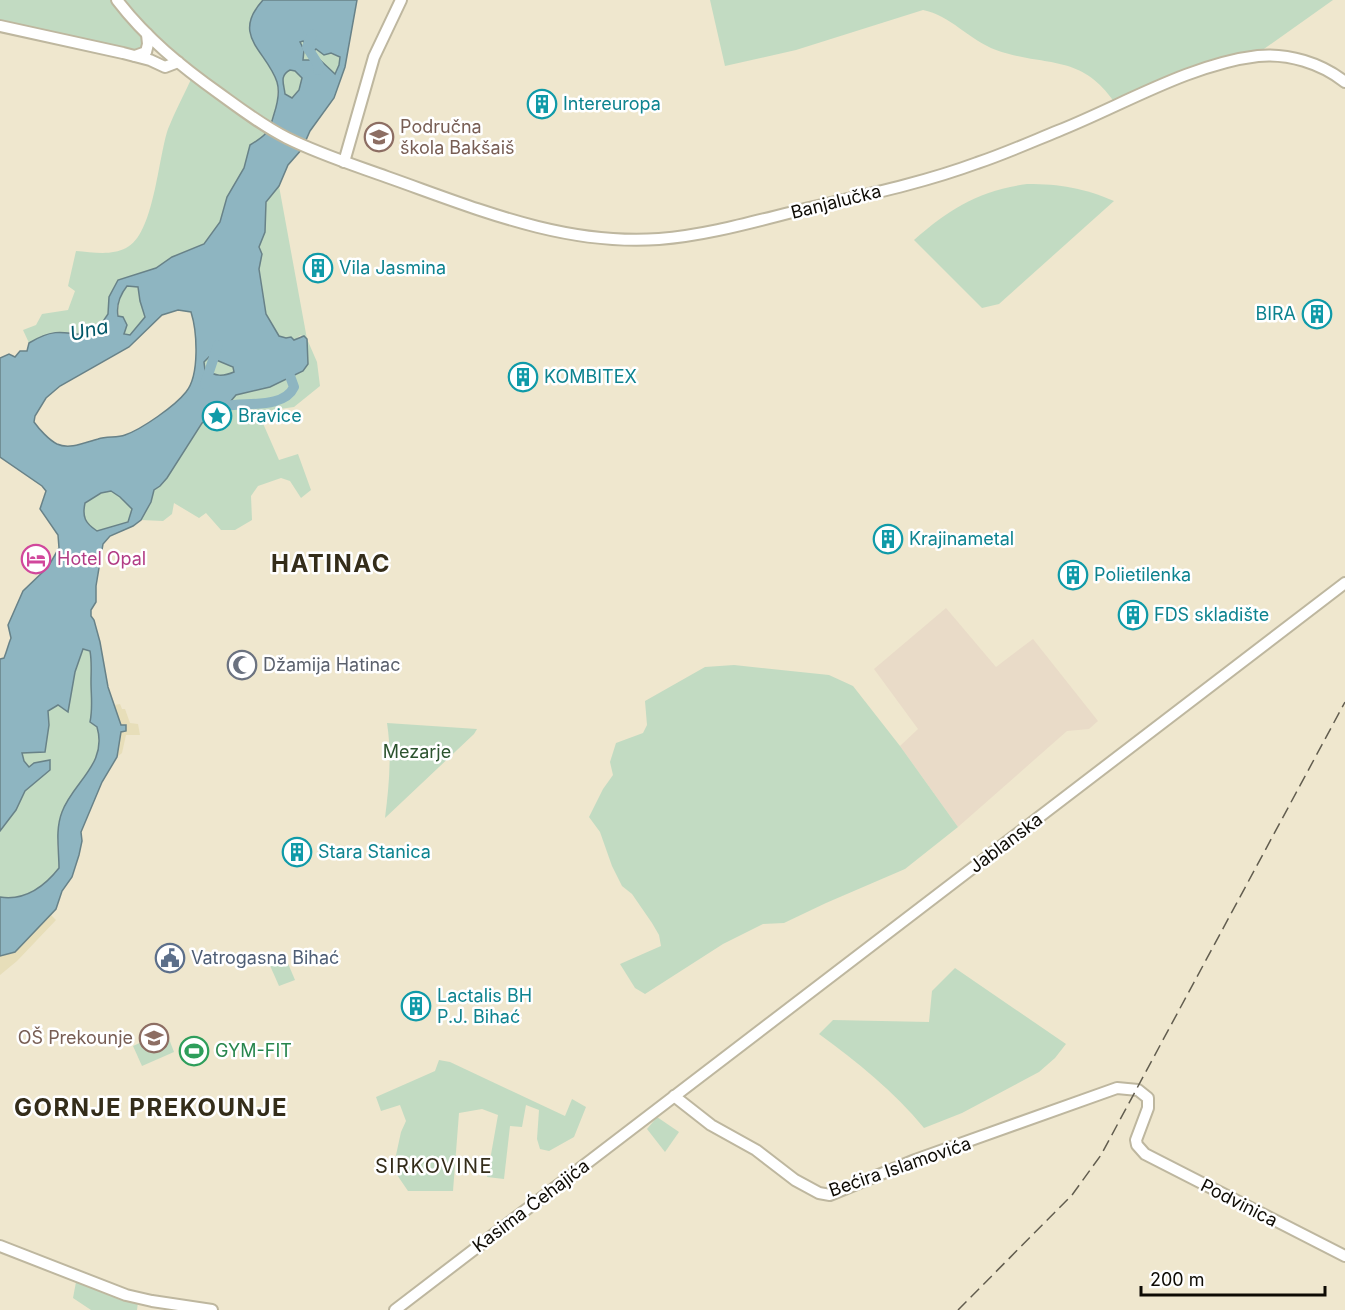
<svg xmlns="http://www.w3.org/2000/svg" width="1345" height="1310" font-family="Inter,sans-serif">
<rect width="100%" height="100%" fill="#efe7ce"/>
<polygon fill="#e9dbc8" points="946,608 996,667 1033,639 1098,721 1089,729 1067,731 958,827 900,746 918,729 874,669"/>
<g fill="#c2dbc2">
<path d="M0,0H263L258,6L271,70L278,84L277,104L266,135L250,146L244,168L227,197L220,222L204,244L172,257L156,268L118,280L109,297L108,314L100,326L84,335C60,331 50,330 29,343L23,330L36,325L42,314L68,310L75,291L68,286L76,251C92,252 111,256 126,248C154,235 158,158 168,129C175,111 185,93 193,75L158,45L142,47L135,56L0,26Z"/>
<path d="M710,0H1333L1261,51L1241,53L1192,66L1157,88L1117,106C1082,52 1047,68 996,50C969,40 950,15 923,10L796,50L725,66Z"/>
<polygon points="303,41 316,49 340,57 339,66 334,75 313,60 303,60 304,54 300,42"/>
<path d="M290,70L295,71L302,79L299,90L291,98L285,94C284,84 279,76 290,70Z"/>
<path d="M1027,184C1061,184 1083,188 1114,201L999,304L982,308L914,240C950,208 979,191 1027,184Z"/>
<polygon points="279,186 307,339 317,362 320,386 294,407 258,412 279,460 298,454 311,490 301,498 290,481 281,478 258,486 251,496 252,520 235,530 221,530 206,513 199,518 174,503 172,514 163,521 141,520 151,502 154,489 160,486 167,478 202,423 236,395 270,387 303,371 308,350 301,335 294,340 291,338 286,338 279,336 266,314 259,269 262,254 259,247 265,232 266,202"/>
<path d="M127,286L138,287L140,301L146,317L130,335L124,334C118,316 114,302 127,286Z"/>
<path d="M209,357L233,367L234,373C222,377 216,376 205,370L203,362Z"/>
<path d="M111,491L120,497L132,509L128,522L97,531C85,523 82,517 85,503L101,493Z"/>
<path d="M83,648L91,651L93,707L90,722L97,727L99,734V749L89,774L75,790L59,831L57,841L59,868C44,887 25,901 0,897V831L16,810L25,791L50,770L29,767L24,761L21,753L45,751L49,725L48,711L58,705L68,711L75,672Z"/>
<polygon points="734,665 829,675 853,686 900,746 958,827 905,869 826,903 784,923 763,924 723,944 645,994 635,988 620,964 661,946 659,935 652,923 632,894 622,886 612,866 600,832 589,817 603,789 613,775 610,762 616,743 643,733 647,725 645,701 705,667"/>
<path d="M387,723L477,729L474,734L385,818C389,786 392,755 387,723Z"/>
<polygon points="284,954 295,980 279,986 268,961"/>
<path d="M955,968L1066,1044L1055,1058L1039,1072L962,1113L924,1128C894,1091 857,1062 819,1034L833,1020L929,1022L932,991Z"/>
<polygon points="166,1031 174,1052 142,1066 133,1046"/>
<polygon points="439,1060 450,1062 565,1116 572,1099 586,1107 574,1137 549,1151 540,1149 537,1139 539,1110 526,1105 522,1127 510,1126 504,1179 487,1177 498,1115 482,1109 459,1113 453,1191 408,1191 393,1169 401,1132 406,1121 400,1105 381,1111 376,1097 435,1071"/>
<polygon points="657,1117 679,1132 665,1152 647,1129"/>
<polygon points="76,1282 138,1302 137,1310 91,1310 73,1298"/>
</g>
<g fill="#e7deb9">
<polygon points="120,704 122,709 125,709 130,723 138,724 140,735 126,735 122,753 117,757 121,731 126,731 121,725 114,705"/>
<polygon points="50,914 56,920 17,961 0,975 0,956 16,952"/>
</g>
<path fill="#8eb5c1" stroke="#688288" stroke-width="1.5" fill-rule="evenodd" d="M263,0H357L345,67L334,98L310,131L302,149L288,165L279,186L266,202L265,232L259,247L262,254L259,269L266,314L279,336L286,338L291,337L294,340L304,336L307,339L308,364L303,371L270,387L236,395L225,408L202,423L167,478L160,486L154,490L151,502L141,520L133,526L110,536L103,544L96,586V602L91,610V616L94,620L100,642L108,687L121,725H126V731L121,732L117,757L102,782L81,832L82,841L79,855L72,877L62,891L56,909L15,952L0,956V897C25,901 44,887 59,868C59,850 55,830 62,812C73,782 108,764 97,727L90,722C93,708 91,696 91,682C91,671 92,662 90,651L83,649L75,672L68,712L58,705L48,711L49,725L45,752L22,753L24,761L29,767L34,763L50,760V770L25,791L16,810L0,831V659L4,658C7,651 8,645 11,638L8,625L23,591L48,567L59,548L58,535L40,509L46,491L42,486L0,457V358L9,354L15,357L20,351H27L29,343C50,330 60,331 84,335L100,326L108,314L109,297L118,280L156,268L172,257L204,244L220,222L227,197L244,168L250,145C265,136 269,133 274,114C277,105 280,92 277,82C267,51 230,36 263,0ZM303,41L313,52L316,49L324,55L331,53L340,57L339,65L335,74L318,58L313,60H303L304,50L300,42ZM290,70L295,71L302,78L299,90L292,98L285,94C284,84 279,76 290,70ZM127,286L138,287L140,301L145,317L130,335L124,334L127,325L123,317L118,316C116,304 120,295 127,286ZM178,310L191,312C197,331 200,375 186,392C175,406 142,429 125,435C117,438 107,436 98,439C86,442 70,450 57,444C49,440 39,429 34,422L35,416L46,398L60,386L129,347L162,315ZM209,357L233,367L234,372C222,377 216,376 205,370L204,362ZM111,491L120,497L132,509L128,522L97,531C85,523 82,517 85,503L101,493Z"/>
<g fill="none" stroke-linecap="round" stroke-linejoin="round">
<g stroke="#8eb5c1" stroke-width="10">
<polyline points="312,34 307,47 319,66 318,70"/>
<polyline points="205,384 218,345"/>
<path d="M226,406C245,402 284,409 294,387L290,376"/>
</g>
<g stroke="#beb79f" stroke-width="14">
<g id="secondary">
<polyline points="0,26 123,53 150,60 165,67 178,62"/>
<polyline points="344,162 374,57 401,0"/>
<polyline points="674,1096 711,1125 756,1150 795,1180 819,1193 830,1195 915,1160 1117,1088 1138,1090 1148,1098 1148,1108 1136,1140 1137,1145 1145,1154 1345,1256"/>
</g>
</g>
<g stroke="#beb79f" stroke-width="14">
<g id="primary">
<path d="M117,0C146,38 182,67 220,94C242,110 263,126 287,138C319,154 354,165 387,177C475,208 563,246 659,239C710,235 759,220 809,208C865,195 923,183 977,163C1004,154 1031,142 1058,131C1121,106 1190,64 1258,56C1288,53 1321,63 1345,82"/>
<polyline points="135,56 146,52 148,44 147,34"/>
<polyline points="0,1246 126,1295 152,1301 212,1310"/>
<polyline points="395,1310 1345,583"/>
</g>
</g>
<use href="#secondary" stroke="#fff" stroke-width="10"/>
<use href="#primary" stroke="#fff" stroke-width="10"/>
<polyline stroke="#625d4f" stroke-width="1.5" stroke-dasharray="12 6" stroke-linecap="butt" points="958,1310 1072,1195 1101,1155 1345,702"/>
</g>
<defs>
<g id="building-ring" transform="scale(1.5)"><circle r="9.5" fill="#fff" stroke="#0f9aa8" stroke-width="1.5"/><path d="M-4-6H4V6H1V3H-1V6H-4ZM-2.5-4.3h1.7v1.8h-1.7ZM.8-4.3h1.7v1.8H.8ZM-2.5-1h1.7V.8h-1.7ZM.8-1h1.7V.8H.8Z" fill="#0f9aa8"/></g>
<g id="school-ring" transform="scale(1.5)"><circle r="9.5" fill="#fff" stroke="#8d6e63" stroke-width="1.5"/><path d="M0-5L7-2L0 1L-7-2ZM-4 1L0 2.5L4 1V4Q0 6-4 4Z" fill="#8d6e63"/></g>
<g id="sight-ring" transform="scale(1.5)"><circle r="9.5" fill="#fff" stroke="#0f9aa8" stroke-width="1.5"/><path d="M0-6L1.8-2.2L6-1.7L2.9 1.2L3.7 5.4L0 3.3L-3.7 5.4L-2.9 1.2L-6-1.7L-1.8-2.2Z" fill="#0f9aa8"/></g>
<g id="hotel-ring" transform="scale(1.5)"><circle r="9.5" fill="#fff" stroke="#d1479c" stroke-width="1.5"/><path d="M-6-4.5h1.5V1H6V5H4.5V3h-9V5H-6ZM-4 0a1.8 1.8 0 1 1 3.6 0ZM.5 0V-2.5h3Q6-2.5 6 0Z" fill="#d1479c"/></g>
<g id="mosque-ring" transform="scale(1.5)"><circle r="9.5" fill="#fff" stroke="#6b7280" stroke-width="1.5"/><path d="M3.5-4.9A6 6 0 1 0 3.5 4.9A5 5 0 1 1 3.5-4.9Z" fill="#6b7280"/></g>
<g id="civic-ring" transform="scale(1.5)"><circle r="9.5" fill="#fff" stroke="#5c6f8a" stroke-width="1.5"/><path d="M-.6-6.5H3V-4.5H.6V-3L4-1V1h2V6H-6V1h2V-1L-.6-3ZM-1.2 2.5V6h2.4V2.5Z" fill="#5c6f8a"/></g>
<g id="stadium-ring" transform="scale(1.5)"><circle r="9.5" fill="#fff" stroke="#2e9e5b" stroke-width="1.5"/><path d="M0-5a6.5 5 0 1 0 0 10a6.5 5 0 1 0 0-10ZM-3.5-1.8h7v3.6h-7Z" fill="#2e9e5b"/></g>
</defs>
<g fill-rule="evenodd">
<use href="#building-ring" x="542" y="104"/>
<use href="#school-ring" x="379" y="137"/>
<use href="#building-ring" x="318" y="268"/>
<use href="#building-ring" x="1317" y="314"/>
<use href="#building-ring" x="523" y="377"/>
<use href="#sight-ring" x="217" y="416"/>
<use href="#building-ring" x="888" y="539"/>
<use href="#hotel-ring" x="36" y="559"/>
<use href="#building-ring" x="1073" y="575"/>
<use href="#building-ring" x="1133" y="615"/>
<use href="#mosque-ring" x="242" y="665"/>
<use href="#building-ring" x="297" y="852"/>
<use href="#civic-ring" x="170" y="958"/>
<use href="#building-ring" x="416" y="1006"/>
<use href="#school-ring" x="154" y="1038"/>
<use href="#stadium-ring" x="194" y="1051"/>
</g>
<g text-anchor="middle" stroke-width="5" stroke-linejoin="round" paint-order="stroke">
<g font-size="18" fill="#0d838f" stroke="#fff" text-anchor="start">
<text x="563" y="110">Intereuropa</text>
<text x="339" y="274">Vila Jasmina</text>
<text x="1296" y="320" text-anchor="end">BIRA</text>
<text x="544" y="383">KOMBITEX</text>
<text x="238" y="422">Bravice</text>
<text x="909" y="545">Krajinametal</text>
<text x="1094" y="581">Polietilenka</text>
<text x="1154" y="621">FDS skladište</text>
<text x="318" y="858">Stara Stanica</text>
<text x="437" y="1002">Lactalis BH<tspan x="437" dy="21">P.J. Bihać</tspan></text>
</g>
<g font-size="18" fill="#785e54" stroke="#fff" text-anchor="start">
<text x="400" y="133">Područna<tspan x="400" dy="21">škola Bakšaiš</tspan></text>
<text x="133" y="1044" text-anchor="end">OŠ Prekounje</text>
</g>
<g font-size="18" fill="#0e0b04" stroke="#fff">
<text transform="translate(836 202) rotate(-14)" y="6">Banjalučka</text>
<text transform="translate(1006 843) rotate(-37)" y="6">Jablanska</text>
<text transform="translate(900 1167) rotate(-19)" y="6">Bećira Islamovića</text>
<text transform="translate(1239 1203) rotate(27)" y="6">Podvinica</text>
<text transform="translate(531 1206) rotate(-37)" y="6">Kasima Ćehajića</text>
</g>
<g font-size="18" fill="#b23c85" stroke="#fff" text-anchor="start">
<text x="57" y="565">Hotel Opal</text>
</g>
<g font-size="18" fill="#5b616d" stroke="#fff" text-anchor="start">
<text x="263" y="671">Džamija Hatinac</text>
</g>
<g font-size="18" fill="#2c532e" stroke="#fff">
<text x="417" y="758">Mezarje</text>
</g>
<g font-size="18" fill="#4e5e75" stroke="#fff" text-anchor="start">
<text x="191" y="964">Vatrogasna Bihać</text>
</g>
<g font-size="18" fill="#27864d" stroke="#fff" text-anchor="start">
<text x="215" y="1057">GYM-FIT</text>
</g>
<g font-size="20" font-style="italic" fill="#005768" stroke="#fff">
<text transform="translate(89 330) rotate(-12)" y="7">Una</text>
</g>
<g font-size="20" letter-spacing="1.5" fill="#342d1a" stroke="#fff">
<text x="434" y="1173">SIRKOVINE</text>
</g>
<g font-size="24" font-weight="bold" letter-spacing="1.5" fill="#342d1a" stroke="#fff">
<text x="331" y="572">HATINAC</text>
<text x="151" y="1116">GORNJE PREKOUNJE</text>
</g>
</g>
<path d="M1141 1286v9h184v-9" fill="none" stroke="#0e0b04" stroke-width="3"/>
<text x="1150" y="1286" font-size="18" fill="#0e0b04" stroke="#ffffff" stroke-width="4.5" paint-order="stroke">200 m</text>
</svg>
